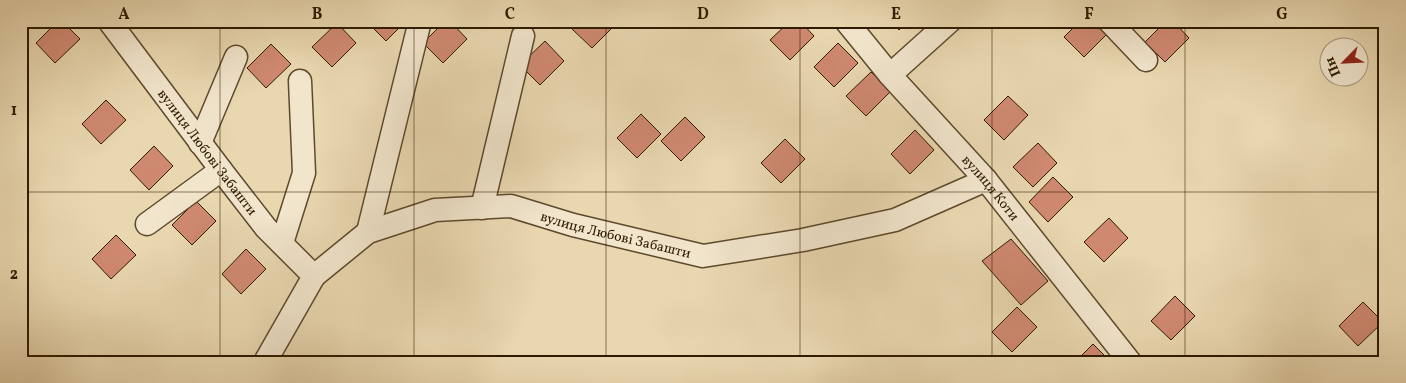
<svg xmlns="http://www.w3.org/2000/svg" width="1406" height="383" font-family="Vollkorn,serif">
<rect width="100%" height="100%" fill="#e9d7b0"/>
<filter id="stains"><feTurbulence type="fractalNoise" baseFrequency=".004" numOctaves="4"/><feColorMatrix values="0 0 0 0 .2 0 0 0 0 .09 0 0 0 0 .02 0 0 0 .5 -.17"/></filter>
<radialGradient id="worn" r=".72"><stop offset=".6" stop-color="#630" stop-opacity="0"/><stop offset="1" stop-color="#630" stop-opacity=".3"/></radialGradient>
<g fill="#cf8971" stroke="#2f1a00">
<polygon points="58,21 62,21 80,39 55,63 36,43"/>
<polygon points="366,21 406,21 386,41"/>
<polygon points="445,21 450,21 467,39 443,63 423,43"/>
<polygon points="579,21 613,21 616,24 592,48 572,29"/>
<polygon points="790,21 800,21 814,36 790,60 770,40"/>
<polygon points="890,21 908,21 899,30"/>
<polygon points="1080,21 1097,21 1108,33 1084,57 1064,37"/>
<polygon points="1166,21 1173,21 1189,38 1165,62 1145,42"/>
<polygon points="337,23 356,43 332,67 312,47"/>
<polygon points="545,41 564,61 540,85 520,65"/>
<polygon points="838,43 858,63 834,87 814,67"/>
<polygon points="271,44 291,64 266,88 247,68"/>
<polygon points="871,72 891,91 866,116 846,96"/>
<polygon points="1008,96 1028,115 1004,140 984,120"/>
<polygon points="106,100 126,120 101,144 82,124"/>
<polygon points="641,114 661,134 637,158 617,138"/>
<polygon points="685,117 705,137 681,161 661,141"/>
<polygon points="915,130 934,150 910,174 891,154"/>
<polygon points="785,139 805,159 781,183 761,163"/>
<polygon points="1038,143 1057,163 1033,187 1013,167"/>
<polygon points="154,146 173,166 149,190 130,170"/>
<polygon points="1053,177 1073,197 1048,222 1029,202"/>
<polygon points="196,201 216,221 192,245 172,225"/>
<polygon points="1109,218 1128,238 1104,262 1084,242"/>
<polygon points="116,235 136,255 111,279 92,259"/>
<polygon points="1011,239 1048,281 1021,305 982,261"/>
<polygon points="246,249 266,269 241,294 222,274"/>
<polygon points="1175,296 1195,316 1171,340 1151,321"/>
<polygon points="1363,302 1383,322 1358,346 1339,326"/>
<polygon points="1017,307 1037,327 1012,352 992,332"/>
<polygon points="1093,344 1111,362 1075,362"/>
</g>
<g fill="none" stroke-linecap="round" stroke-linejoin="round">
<g stroke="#5e492c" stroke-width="25">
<g id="minor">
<path id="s1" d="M109,21L221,170L266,228L314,276L265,362"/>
<path id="s2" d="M846,21L890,75L986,180L1130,362"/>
<polyline points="1109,21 1146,60"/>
<polyline points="890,75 950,21"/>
<polyline points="200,143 236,57"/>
<polyline points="482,208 523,36"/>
<polyline points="147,224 221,170"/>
<polyline points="368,232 420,21"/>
<polyline points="282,243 304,173 300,81"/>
<path id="s3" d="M314,276L368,232L435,210L511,206L573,225L703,256L803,240L895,220L986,180"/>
</g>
</g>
<use href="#minor" stroke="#f1e5cc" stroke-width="22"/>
</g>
<path fill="none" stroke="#2f1a00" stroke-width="1" stroke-opacity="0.55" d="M220,21V362M414,21V362M606,21V362M800,21V362M992,21V362M1185,21V362M21,192H1385"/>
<g text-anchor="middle" stroke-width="4.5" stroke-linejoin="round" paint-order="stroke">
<g font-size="14" fill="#2f1a00" stroke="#f1e5cc">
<text dy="5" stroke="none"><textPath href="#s1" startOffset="164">вулиця Любові Забашти</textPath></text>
<text dy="5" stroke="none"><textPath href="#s2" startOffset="221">вулиця Коти</textPath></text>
<text dy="5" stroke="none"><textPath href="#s3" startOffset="325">вулиця Любові Забашти</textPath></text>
</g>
</g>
<rect width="1406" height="383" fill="none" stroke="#e9d7b0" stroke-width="55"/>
<g transform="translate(1344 62) rotate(246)"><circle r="24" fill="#f1e5cc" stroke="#a3947a"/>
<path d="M0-4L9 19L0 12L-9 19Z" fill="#8f2418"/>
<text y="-8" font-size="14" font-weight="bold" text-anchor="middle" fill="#2f1a00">Пн</text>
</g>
<rect x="28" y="28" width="1350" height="328" fill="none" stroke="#2f1a00" stroke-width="2"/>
<g font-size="16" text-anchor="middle" font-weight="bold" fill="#2f1a00">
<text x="124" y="19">A</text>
<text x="317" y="19">B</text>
<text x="510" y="19">C</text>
<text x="703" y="19">D</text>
<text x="896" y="19">E</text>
<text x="1089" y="19">F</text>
<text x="1282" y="19">G</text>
<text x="14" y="115">1</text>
<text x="14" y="279">2</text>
</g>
<rect width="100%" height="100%" filter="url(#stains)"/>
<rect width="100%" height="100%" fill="url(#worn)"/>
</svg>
